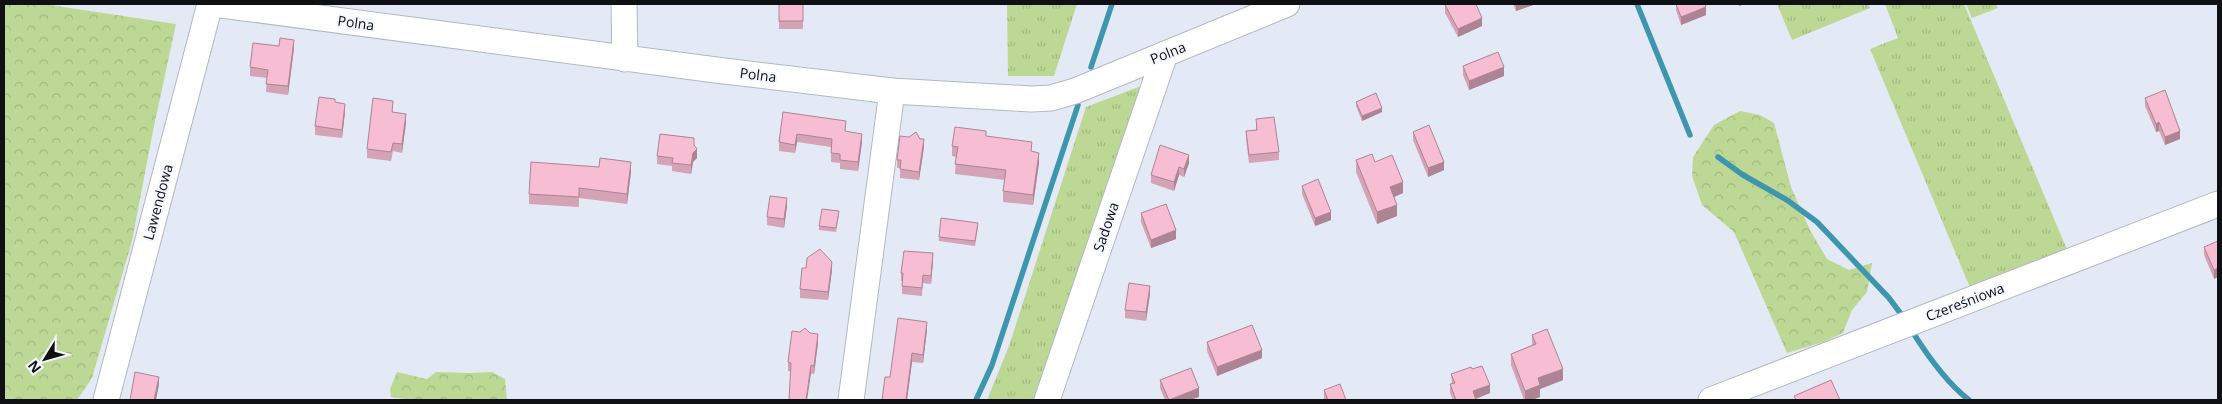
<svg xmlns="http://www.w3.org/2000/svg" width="2222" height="404" font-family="'Open Sans',sans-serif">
<defs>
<pattern id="grass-tufts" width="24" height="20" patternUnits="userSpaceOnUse" patternTransform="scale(1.25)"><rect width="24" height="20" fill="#bdd894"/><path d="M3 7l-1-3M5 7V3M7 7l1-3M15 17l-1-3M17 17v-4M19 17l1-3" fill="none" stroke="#a1b87f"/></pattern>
<pattern id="forest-crowns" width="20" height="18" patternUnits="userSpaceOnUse" patternTransform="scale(1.25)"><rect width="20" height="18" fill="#bdd894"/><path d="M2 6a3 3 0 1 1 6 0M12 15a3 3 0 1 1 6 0" fill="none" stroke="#a1b87f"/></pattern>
</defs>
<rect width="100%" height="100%" fill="#e4eaf5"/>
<g fill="url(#grass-tufts)">
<polygon points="1007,4 1077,4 1054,76 1008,76"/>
<polygon points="1777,4 1868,4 1870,8 1792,40"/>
<polygon points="1885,4 1964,4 2068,252 1971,290 1870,49 1898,38"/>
<polygon points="1966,4 1996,4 1998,8 1972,18"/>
<polygon points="1141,86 1037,400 987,400 1009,346 1086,107"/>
</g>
<g fill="url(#forest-crowns)">
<polygon points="4,4 44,4 176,24 153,131 132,241 92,378 77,400 4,400"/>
<polygon points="1740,111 1760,115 1774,123 1791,187 1810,230 1827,259 1849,270 1872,263 1867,292 1852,310 1843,333 1823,342 1787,353 1734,232 1702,205 1692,176 1693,157 1714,125"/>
<polygon points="397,372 427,379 436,372 469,373 492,372 505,379 507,400 413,400 391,397 390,389"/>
</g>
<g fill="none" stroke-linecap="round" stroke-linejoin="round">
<g stroke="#3d96ad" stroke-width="5.5">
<polyline points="1637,4 1690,135"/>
<polyline points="1091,67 1112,4"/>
<polyline points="1718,157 1743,175 1787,200 1817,222 1889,298 1904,318"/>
<path d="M1912,331C1927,355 1947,383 1969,400"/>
<polyline points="976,400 992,365 1078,105"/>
</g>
<g stroke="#b2b8c2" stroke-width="27">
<g id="minor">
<polyline points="214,4 716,70 892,91 1031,99 1051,98 1075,91 1287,4"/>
<polyline points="624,4 625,59"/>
<polyline points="106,400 210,4"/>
<polyline points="851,400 892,91"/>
<polyline points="1047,400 1165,54"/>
<polyline points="1711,400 2218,204"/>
</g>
</g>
<use href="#minor" stroke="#fff" stroke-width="25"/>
</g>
<g fill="#d4a3b5">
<rect x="779" y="4" width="24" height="25"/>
<polygon points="1513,4 1536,4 1516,11"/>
<polygon points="1676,4 1705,4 1706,15 1681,25 1676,10"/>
<polygon points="1445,5 1482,26 1458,37 1445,13"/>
<polygon points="279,46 294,48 288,95 266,92 267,78 250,76 250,67"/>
<polygon points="1463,66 1504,76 1469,90 1463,75"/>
<polygon points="2145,98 2180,139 2165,145 2159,131 2156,132 2145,106"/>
<polygon points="335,102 345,112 342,138 315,135 315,126"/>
<polygon points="1356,102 1382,112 1362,121 1356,106"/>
<polygon points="393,109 393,113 406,123 402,153 393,151 391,161 367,158 367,149"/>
<polygon points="783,112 846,131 862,142 858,171 840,169 840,163 831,162 831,147 797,142 795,153 779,151 779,142"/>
<polygon points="1256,119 1279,152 1279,160 1249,163 1246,139 1246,131 1256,130"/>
<polygon points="1413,132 1444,170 1428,177 1413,140"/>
<polygon points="986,136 1032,152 1039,163 1033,205 1003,202 1003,191 1005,180 955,174 956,157 952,156 952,146"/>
<polygon points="694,146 697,158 693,162 691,174 672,171 672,166 657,164 657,156"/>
<polygon points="924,147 919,180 900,178 900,168 897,168 897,160"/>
<polygon points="1356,160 1375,162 1403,193 1394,197 1397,216 1377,224 1356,172"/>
<polygon points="1189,163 1184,177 1179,175 1174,191 1151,183 1151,175"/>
<polygon points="631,172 627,204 579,198 579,207 529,204 529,194"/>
<polygon points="1302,186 1331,220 1315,226 1302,194"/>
<polygon points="787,206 784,228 767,225 767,217"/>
<polygon points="1141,213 1176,239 1151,248 1141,222"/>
<polygon points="839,215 836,232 819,230 819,226"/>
<polygon points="978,227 975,246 939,241 939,237"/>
<polygon points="2218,241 2214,279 2204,255 2204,247"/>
<polygon points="933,261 931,284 923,283 922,296 902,294 902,281 901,281 901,273"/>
<polygon points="806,268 832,270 828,300 800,298 800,289"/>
<polygon points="1150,294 1146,321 1125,318 1125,310"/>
<polygon points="927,330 923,363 912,362 907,400 882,400 890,377"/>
<polygon points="810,333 818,343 814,374 788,371 788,362"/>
<polygon points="1532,335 1563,380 1540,389 1540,397 1532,400 1524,400 1511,365 1511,354 1532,345"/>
<polygon points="1207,342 1262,358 1217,376 1207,351"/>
<polygon points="1472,369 1490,393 1475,399 1476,400 1453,400 1450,393 1450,384 1452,384 1451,374"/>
<polygon points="1160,380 1199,397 1190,400 1165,400 1160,388"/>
<polygon points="1324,390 1346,400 1324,400"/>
</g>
<g fill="#ac8494">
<polygon points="1516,4 1536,4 1516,11"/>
<polygon points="1739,4 1746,4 1739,6"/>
<polygon points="1706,7 1706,15 1681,25 1681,17"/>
<polygon points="1482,18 1482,26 1458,37 1458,29"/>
<polygon points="294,40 294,48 288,95 288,86"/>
<polygon points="1504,67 1504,76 1469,90 1469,81"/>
<polygon points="345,104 345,112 342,138 342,130"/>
<polygon points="1382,108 1382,112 1362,121 1362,116"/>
<polygon points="406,114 406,123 402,153 402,144"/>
<polygon points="2159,122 2159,131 2156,132 2156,124"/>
<polygon points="2180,131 2180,139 2165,145 2165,137"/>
<polygon points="797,134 797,142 795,153 795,145"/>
<polygon points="862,134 862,142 858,171 858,162"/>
<polygon points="694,138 694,146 697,149 697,158 693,162 691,174 691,165"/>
<polygon points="924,139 924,147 919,180 919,172"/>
<polygon points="1039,153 1039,163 1033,205 1033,195"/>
<polygon points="1189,155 1189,163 1184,177 1184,169"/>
<polygon points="631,162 631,172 627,204 627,194"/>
<polygon points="1444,162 1444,170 1428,177 1428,168"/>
<polygon points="1179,167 1179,175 1174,191 1174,182"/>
<polygon points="1403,182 1403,193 1390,199 1390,187"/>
<polygon points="787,198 787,206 784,228 784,219"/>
<polygon points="1397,205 1397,216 1377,224 1377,212"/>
<polygon points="1331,212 1331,220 1315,226 1315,218"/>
<polygon points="1176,230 1176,239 1151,248 1151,240"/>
<polygon points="933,253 933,261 931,284 931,276"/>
<polygon points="832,262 832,270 828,300 828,292"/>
<polygon points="2218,268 2218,277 2214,279 2214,270"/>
<polygon points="1150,286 1150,294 1146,321 1146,312"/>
<polygon points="927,322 927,330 923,363 923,355"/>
<polygon points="818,334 818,343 814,374 814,366"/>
<polygon points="1262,350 1262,358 1217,376 1217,367"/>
<polygon points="912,353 912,362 907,400 906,400"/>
<polygon points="811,365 811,374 807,400 806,400"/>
<polygon points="1563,369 1563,380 1540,389 1540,397 1532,400 1525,400 1525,391 1538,378"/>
<polygon points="159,377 159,385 156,400 154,400"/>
<polygon points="1490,385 1490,393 1473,400 1473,391"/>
<polygon points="1199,388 1199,397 1190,400 1170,400"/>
</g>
<g fill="#f6bdd3" stroke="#ac8494">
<rect x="779" y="4" width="24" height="17"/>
<polygon points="1446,4 1476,4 1482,18 1458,29 1445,5"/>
<polygon points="1676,4 1705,4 1706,7 1681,17"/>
<polygon points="280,38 294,40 288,86 266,84 268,70 250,67 253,43 279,46"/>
<polygon points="1498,52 1504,67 1469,81 1463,66"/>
<polygon points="2165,90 2180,131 2165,137 2159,122 2156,124 2145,98"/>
<polygon points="1376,93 1382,108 1362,116 1356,102"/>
<polygon points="319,97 335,99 335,102 345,104 342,130 315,126"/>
<polygon points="373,98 393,101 392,112 406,114 402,144 393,143 391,152 367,149"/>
<polygon points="783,112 846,121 845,131 862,134 858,162 840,160 840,154 831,153 832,139 797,134 795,145 779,142"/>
<polygon points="1274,117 1279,152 1249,155 1246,131 1257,130 1256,119"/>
<polygon points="1429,125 1444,162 1428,168 1413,132"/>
<polygon points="955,127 986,131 986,136 1032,142 1031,151 1039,153 1033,195 1003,191 1006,170 955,164 958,147 952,146"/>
<polygon points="916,132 920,139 924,139 919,172 900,169 901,160 897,160 900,136 909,137"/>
<polygon points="660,134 694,138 694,145 697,149 693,153 691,165 672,163 673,158 657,156"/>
<polygon points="1160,145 1189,155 1184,169 1179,167 1174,182 1151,175"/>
<polygon points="1372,154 1375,162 1392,155 1403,182 1390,187 1397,205 1377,212 1356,160"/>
<polygon points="600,158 631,162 627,194 579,188 579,197 529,194 531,162 599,167"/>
<polygon points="1318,179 1331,212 1315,218 1302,186"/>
<polygon points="770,196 787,198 784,219 767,217"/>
<polygon points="1166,204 1176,230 1151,240 1141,213"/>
<polygon points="822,209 839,211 836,228 819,226"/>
<polygon points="941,218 978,223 975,241 939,237"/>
<polygon points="2218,241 2218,268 2214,270 2204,247"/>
<polygon points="820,249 832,262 828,292 800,289 802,268 806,268 807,258"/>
<polygon points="904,251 933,253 931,276 923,275 922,288 902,286 903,273 901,273"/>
<polygon points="1129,283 1150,286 1146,312 1125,310"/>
<polygon points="898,318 927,322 923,355 912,353 906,400 882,400 885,377 890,377"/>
<polygon points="1252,325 1262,350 1217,367 1207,342"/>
<polygon points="805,328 810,333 818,334 814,366 811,365 806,400 789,400 791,363 788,362 792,331 800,332"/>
<polygon points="1547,329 1563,369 1538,378 1540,385 1525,391 1511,354 1536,344 1532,335"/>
<polygon points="1482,366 1490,385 1473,391 1476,400 1456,400 1450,384 1455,383 1451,374 1471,367 1472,369"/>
<polygon points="1191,368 1199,388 1169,400 1160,380"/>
<polygon points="135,372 159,377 154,400 130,400"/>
<polygon points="1831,380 1840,400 1796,400 1794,396"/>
<polygon points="1340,384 1346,400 1328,400 1324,390"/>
</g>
<g text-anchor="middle" stroke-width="4" stroke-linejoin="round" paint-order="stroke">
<g font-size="14" fill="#0e1014" stroke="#f3f7fe">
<text transform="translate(356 23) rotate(8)" y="5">Polna</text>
<text transform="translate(1168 53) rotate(-22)" y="5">Polna</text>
<text transform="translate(758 75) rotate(7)" y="5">Polna</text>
<text transform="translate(158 202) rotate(-75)" y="5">Lawendowa</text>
<text transform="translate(1106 227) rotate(-71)" y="5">Sadowa</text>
<text transform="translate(1965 302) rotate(-21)" y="5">Czereśniowa</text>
</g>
</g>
<rect width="2222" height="404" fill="none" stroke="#0e1014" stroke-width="10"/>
<g transform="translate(45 359) rotate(233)" stroke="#f3f7fe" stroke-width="4" paint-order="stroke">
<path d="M0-4L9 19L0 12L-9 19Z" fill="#0e1014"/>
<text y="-8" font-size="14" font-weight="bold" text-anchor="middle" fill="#0e1014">N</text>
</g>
</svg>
